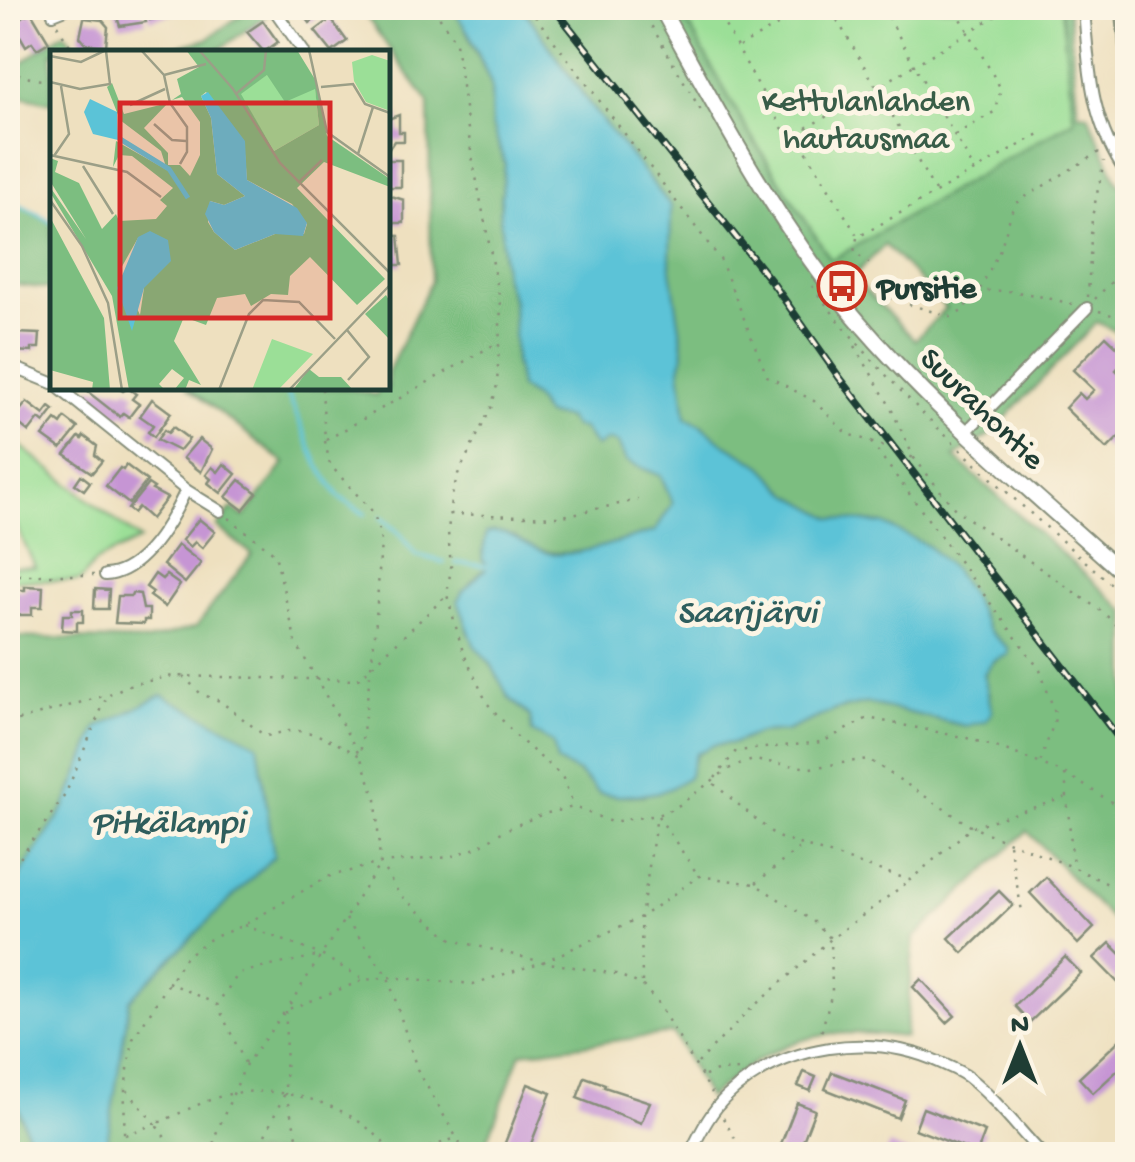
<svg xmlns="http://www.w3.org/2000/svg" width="1135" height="1162" font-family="'Gochi Hand',sans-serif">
<rect width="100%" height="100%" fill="#fcf5e5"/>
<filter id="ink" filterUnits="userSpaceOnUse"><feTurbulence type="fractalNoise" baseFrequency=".01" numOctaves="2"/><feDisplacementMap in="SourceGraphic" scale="20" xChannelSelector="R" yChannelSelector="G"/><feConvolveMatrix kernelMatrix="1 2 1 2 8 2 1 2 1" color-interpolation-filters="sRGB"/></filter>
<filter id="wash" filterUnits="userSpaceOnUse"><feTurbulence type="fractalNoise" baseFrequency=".0048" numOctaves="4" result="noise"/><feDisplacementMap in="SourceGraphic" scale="40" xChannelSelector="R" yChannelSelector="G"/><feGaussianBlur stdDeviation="2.25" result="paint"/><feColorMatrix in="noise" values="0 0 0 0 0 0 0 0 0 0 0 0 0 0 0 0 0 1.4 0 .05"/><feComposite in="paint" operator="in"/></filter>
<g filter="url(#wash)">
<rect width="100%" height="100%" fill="#eee0bf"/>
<g fill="#9bdf97" stroke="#5d8e66" stroke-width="2.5">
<polygon points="679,8 1061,8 1074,120 831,261 747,130"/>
<polygon points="8,436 140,540 96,561 80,581 8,580 8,567 35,567 8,507"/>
</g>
<g fill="#7cbe80" stroke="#4e7e5a" stroke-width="2.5" fill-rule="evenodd">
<polygon points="251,8 262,8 267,15 216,52 158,52 207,39"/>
<path d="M360,8H452L460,17L491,84L492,125L505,164L500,213L504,276L513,301L515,361L520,388L583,429L596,447L607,439L618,443L627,461L661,476L673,503L655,531C611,543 552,571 514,536L484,544L488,566L470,583L467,624L469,634L497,673L509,698L530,716L532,732L553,743L557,762L579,773L599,793L618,796L645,795L691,765L700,750L714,745L735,743L758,733L786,731L835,710L867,703L966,726L990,695C977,676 988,662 1007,655L1008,648L988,630L973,599L928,546L883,524L832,518L789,494L762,466L723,443L702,425L685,418L679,368L684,353L669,263L671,206L593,109L523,8H679L747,130L831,260L1074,120L1061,8H1068L1078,113L1088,114L1117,181L1127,192V337L1097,322L989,435L954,457L1127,612V936L1027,831L914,938L905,1037C817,1025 775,1040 708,1098L673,1033L521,1053L482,1154H105L129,999L273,856L98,727L65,807L8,894V637L147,641L196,627L252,554L217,527L232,508L244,517L285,463L188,388H346L376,395L380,388H388V372L431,281L429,103ZM885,245L946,308L915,340L852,277Z"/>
<polygon points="64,32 80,52 52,52 52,103 8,93 8,40 20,64"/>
<polygon points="8,200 52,223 52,289 8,284"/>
<polygon points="8,1078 34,1154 8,1154"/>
</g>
<g fill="#5bc3d7" stroke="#3d8086" stroke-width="2.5">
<path d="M452,8H523L593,109L671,206L670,263L684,354L680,368L686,418L701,425L723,443L762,466L789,494L832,518L883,524L928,546L954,570L973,599L988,630L1008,648V655L993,661L984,674L992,712L986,721L966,726L867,703L835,710L786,731L758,733L734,743L714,745L696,754L688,777L671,788L658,793L618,796L599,793L579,773L557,762L553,743L532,732L530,716L509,698L491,664L474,645L458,601L462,592L488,566L482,560L486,533C510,526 528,551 553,554C575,557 630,538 655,531L673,503L661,476L626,461L618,443L607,440L596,447L583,429L574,427L567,418L546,415L533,397L520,388L515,361L513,301L504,276L500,213L505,164L492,125L491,84L470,35Z"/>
<polygon points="162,695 258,744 274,856 130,999 105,1154 34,1154 8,1078 8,894 65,807 97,728"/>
</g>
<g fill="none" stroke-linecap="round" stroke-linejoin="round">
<g stroke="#5bc3d7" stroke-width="4">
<polyline points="8,199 52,222"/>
<polyline points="285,388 318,465 339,497 365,514"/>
<polyline points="381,517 401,535 416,555 444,562"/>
<polyline points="456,563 488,566"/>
</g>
</g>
<g id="blocks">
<g fill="#c695d4">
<polygon points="114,8 142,8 146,22 120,26"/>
<polygon points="147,8 175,8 176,13 150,20"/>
<polygon points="299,8 322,8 325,11 310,23"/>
<polygon points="1116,8 1128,8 1128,46 1119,46"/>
<polygon points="31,12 49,42 37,49 32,42 26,46 16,29 20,26 17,20"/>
<polygon points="84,18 102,20 108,27 106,46 86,44 80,37"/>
<polygon points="331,19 347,41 332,52 315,31"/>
<polygon points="263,21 278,42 264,52 247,32"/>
<polygon points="1128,54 1128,111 1125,111 1120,55"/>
<polygon points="399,115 399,132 404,132 404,141 394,141 388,150 388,119"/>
<rect x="388" y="160" width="13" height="27"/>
<polygon points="388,195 404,200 404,223 388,223"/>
<polygon points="388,235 399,236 402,265 388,265"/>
<polygon points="15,333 40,334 39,348 32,348 32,352 13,351"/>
<polygon points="1106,336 1128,357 1116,370 1128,382 1128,441 1121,435 1107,449 1065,408 1079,393 1085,399 1094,390 1073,370"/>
<polygon points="8,387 15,388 12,408 8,407"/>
<polygon points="92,388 118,388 123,391 128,388 136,394 132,399 139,404 129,417 123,413 120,417 88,392"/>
<polygon points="152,399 171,413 154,437 148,432 153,425 140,416"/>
<polygon points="27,402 44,415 50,407 54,410 44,423 39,419 29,432 13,419"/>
<polygon points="65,418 78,428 61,449 43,436 56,420 61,424"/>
<polygon points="173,427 189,439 179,451 157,440 164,430 168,433"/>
<polygon points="84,436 97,446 95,455 102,461 92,473 65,455 79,437 82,439"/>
<polygon points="199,439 212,449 201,472 183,458"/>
<polygon points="224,464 236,474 221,493 208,483 211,479 206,475 212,467 218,472"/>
<polygon points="126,465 147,481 129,504 106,486 120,468 123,470"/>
<polygon points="81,475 90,482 84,490 75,484"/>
<polygon points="240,480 257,493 243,510 226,497"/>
<polygon points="148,484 154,488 152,490 167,498 151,519 138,507 133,513 128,509"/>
<polygon points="199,519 215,532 202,548 195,542 190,547 182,540"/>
<polygon points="178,545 201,563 185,583 163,565"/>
<polygon points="155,574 162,579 166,575 180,585 165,607 150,596 153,592 146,587"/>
<polygon points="25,586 43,587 42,607 32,607 32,615 8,615 8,590 25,590"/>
<polygon points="95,589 109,590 108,609 94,609"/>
<polygon points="132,593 140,594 143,609 149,609 149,620 144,620 144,624 115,623 118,596 131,596"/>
<polygon points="72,610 83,610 83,622 77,622 77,631 62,630 63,615 72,615"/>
<polygon points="1046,877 1094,928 1078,944 1030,893"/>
<polygon points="999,891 1013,905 963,953 949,938"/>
<polygon points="1110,943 1128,961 1128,993 1094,958"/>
<polygon points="1065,957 1081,973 1030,1022 1015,1006"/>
<polygon points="921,979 955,1016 947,1023 913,987"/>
<polygon points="1128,1032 1128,1061 1093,1093 1079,1078"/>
<polygon points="804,1072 816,1077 810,1091 798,1086"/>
<polygon points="832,1072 905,1100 898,1118 825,1089"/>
<polygon points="585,1077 605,1084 604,1087 650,1102 641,1123 577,1098"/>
<polygon points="528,1084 551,1093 527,1154 520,1154 503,1148"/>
<polygon points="797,1103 815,1110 798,1154 777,1154"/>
<polygon points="923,1108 985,1132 977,1153 915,1129"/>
<polygon points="889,1145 912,1154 885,1154"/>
</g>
</g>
</g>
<g filter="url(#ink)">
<use href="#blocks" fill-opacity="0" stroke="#868e7a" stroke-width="2.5"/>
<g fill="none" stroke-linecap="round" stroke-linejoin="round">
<g stroke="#868e7a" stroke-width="14">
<g id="minor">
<polyline points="273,8 304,52"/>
<path d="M1084,8C1089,70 1090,122 1128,176"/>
<polyline points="53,14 68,8"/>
<polyline points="8,365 52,383"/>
<polyline points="59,388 186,490 220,511"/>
<polyline points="966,432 1087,308"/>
<path d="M105,575C143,573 171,522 186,490"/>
<path d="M690,1154C699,1134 710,1112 726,1097C782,1044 872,1031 941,1063C950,1067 960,1071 968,1077C995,1098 1018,1129 1042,1154"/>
</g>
</g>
<g stroke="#868e7a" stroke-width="18">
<path id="tertiary" d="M661,8C712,100 761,195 825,280C910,392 1024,484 1128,578"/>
</g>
<g stroke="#868e7a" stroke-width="2.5" stroke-dasharray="2.5 8" stroke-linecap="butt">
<polyline points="434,8 456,43 471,151 501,305 497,385 492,406 458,474 451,499 448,532 451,567 447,595 463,652 487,703 517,737 562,776 574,806"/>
<polyline points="529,8 720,259 767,376 814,401 847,434 870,441 1040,670 1056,716 1040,763"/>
<polyline points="641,8 703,114"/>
<polyline points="715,8 788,138 796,134 858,237 1041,133"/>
<polyline points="884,8 914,65 1009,8"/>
<polyline points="57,25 74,52"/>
<polyline points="739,47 807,8"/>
<polyline points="8,70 33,79 52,81"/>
<polyline points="797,133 877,88 830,8"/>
<polyline points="955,135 994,112 1001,89 955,8"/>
<polyline points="935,191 877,88 914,65 974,169"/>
<polyline points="857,238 854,252 869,263"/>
<path d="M812,286C900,406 1017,500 1128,599"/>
<polyline points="980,289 1001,247 1014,204 1099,152"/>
<polyline points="1088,297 1092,217 1104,161"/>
<path d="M889,298L950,317L965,310L969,294C1004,285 1038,296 1072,304"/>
<polyline points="1095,299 1128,265"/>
<polyline points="1099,311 1128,320"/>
<polyline points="855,346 890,406 914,458 955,509 1104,613 1128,638"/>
<polyline points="326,440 497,343"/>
<polyline points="871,442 914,458"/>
<polyline points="450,514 558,517 638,500"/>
<polyline points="229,518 275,554 296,643 360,756 376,799 380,863 400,895 453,940 543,962 616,974 642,985 657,1002 712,1093"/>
<polyline points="8,575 94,575"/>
<path d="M183,676L201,694L220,701L265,736C273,735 281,732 289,731C315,729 338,744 360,756L375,634L381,541L378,525L372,511L330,465L325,441L322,388"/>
<polyline points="8,723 107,695 129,685 173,676 357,680 446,596"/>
<polyline points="1065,774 1073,866"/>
<polyline points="715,778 736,751 822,742 868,718 967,738 1008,751 1064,773 1118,806 1128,817"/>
<polyline points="714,784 777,837 910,880 972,827 1067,797"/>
<polyline points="658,816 698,875"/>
<polyline points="1009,844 1022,911"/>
<polyline points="8,875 65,795 107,696"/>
<polyline points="756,883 803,845"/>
<polyline points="346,919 388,977 417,1069 466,1154"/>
<polyline points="244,925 321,955 365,980 388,977 473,984 543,962 641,917 699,876 755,884 813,921 831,939 909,881"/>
<polyline points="168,982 215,1003"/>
<polyline points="642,982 641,917 657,816"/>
<polyline points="245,1063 217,1004 239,973 321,955"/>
<polyline points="698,1063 745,1014 831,939 832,992 820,1037"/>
<polyline points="705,1076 717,1071 741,1070"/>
<polyline points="285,1093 302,1154"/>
<polyline points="723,1118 744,1154"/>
<polyline points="8,1132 17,1154"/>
<polyline points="125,1135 155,1124 126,1089"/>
<polyline points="127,1154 124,1136 125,1088 133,1039 187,955 212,938 244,925 327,877 380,863 450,857 476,848 505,830 543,814 574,807 611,822 657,815 675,808 728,769 753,760 810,768 868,759 972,827 1073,867 1128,894"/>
<path d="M177,1154L155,1124C180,1114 209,1097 235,1093C289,1085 362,1108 392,1154"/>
<polyline points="212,1154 215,1136 246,1064 286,1010 364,980"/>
<polyline points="256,1154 285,1093 286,1010 380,864"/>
<polyline points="410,1154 456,1138"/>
</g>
<use href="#minor" stroke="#fff" stroke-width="10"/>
<use href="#tertiary" stroke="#fff" stroke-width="14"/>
<g stroke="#1f3d34" stroke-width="8">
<polyline id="rail" points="554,8 774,285 839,377 1128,750"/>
</g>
<use href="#rail" stroke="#fcf5e5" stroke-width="4" stroke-dasharray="11" stroke-linecap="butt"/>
</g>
</g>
<defs>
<g id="bus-ring" transform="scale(2.5)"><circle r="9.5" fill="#fcf5e5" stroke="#c8321e" stroke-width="1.5"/><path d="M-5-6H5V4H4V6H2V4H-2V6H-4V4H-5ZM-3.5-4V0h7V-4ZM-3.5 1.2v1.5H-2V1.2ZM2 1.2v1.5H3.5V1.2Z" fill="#c8321e"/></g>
</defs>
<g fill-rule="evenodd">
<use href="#bus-ring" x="842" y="286"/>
</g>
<g text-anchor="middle" stroke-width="10" stroke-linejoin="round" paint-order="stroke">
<g font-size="32" fill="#385d48" stroke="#fcf5e5">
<text x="866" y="110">Kettulanlahden<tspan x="866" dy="37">hautausmaa</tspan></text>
</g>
<g font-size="32" font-weight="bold" fill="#1f3d34" stroke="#fcf5e5" text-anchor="start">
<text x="877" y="297">Pursitie</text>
</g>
<g font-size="32" fill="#1f3d34" stroke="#fcf5e5">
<text transform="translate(984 407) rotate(44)" y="11">Suurahontie</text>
</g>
<g font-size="35" font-style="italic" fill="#2e5e5d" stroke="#fcf5e5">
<text x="747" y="622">Saarijärvi</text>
<text x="168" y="832">Pitkälampi</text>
</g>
</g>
<g transform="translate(50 50)">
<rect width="340" height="340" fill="#eee0bf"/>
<path d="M322,5L340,11V61L316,52L304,31L302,12ZM218,24L265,38L269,75L224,101L190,44ZM222,289L263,304L228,340H202Z" fill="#9bdf97"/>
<path d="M136,0H247L266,31L277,86L340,129V137L274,112L247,138L335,229L307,255L260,207L240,226L238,245L221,244L201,256L195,244L167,248L156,275L134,267L124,291L151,335L139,330L135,340H124L134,328L122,319L109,334L115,340H79L62,246L0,142V137L36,189L0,131V108L8,111L5,122L29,133L52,179L66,164L69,171L106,169L117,156L110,150L123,138L82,106L69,105L63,117L66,91L117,120L111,101L70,70L57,37L62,33L74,64L118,53L94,78L118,103V115H130L140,126L150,105V72L132,47L122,50L131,44L127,29L149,17ZM217,25L235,52L265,39L269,75L224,101L191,44ZM156,42L194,91L197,130L242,154L257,174L254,184H225L185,200L164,182L158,172L160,151L174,155L195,146L167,124L161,68L151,46ZM88,188L94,238L90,265L70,220ZM0,167L54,268L60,340H42L43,332L0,320ZM336,245L340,252V290L315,264ZM259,319L269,327H291L303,340H243Z" fill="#7cbe80" fill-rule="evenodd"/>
<path d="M158,42L195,91L197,130L247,158L257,173L253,186L225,184L185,200L164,182L155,164L160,151L174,155L195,146L167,124L161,68L151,46ZM40,49L67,62L68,90L43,84L34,62ZM100,181L118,190L121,211L94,238L82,281L67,238L88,187Z" fill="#5bc3d7"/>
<path fill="none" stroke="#5bc3d7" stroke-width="5" d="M70,89L119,119L138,148"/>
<path fill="none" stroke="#9b9f87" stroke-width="2.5" d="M91,0L114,25M149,0L183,39L230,113L340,223M259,0L277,82L340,127M0,6L31,12L56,0M114,25L120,53L137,77V102L130,114M114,25L156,14M0,32L30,39L60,34L56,1M271,37L303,34L315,54L340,63M187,43L214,20L216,0M80,55L115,39M104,74L122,90L136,91M308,104L323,57M0,105L77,122L111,147M4,106L19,84L11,36M33,116L63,164M249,132L272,110M0,150L32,196L58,253L72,340M297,280L319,307L298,330M169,340L199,264L213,250L249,252L285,289M239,340L340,235"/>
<path fill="#d62828" fill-opacity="0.15" stroke="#d62828" stroke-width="5" d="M70,53H280V268H70Z"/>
<rect width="340" height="340" fill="none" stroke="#1f3d34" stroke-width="5"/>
</g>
<rect width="1135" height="1162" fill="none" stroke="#fcf5e5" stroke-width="40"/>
<g transform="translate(1020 1047)" stroke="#fcf5e5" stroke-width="8" paint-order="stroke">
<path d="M0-8L18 38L0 25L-18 38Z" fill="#1f3d34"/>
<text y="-15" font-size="28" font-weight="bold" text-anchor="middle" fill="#1f3d34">N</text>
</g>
</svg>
